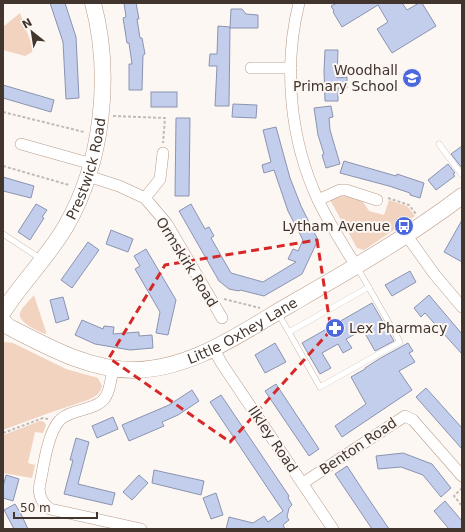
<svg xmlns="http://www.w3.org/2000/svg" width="465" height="532" font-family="'DejaVu Sans',sans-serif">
<rect width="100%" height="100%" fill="#fdf7f3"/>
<g fill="#f2d3c0">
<polygon points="20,13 34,51 25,56 3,50 3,27"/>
<polygon points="338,194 362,200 369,211 384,215 389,200 407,206 415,216 364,250 357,248 330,200"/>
<path d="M34,295L46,332V334C39,332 17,322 20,313C22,307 30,300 34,295Z"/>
<path d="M4,342L13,343L66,369L98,378L102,386C100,394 95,397 88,400L49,413L3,430V343Z"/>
<polygon points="40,421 44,422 46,425 43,433 35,432 28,463 35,465 32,478 3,473 3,435"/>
</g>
<g fill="#c3ceec" stroke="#8a94b0">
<polygon points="50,3 65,3 76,37 79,98 66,99 63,42"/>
<polygon points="124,3 136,3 139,19 137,19 140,38 142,38 145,54 143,55 142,90 129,90 129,64 132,64 129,43 127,43 123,18 126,17"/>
<polygon points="337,3 402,3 407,10 419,3 422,3 436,26 392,53 377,29 388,22 378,5 342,27 333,12 334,11 331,6"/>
<polygon points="231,9 242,9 246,14 258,15 258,28 230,28"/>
<polygon points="218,26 230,27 229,106 215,106 217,66 209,66 210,54 217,54"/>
<polygon points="325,50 338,50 337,78 347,77 347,88 338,88 338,101 325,101 324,71"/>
<polygon points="3,85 54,100 51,112 3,98"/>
<rect x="151" y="92" width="26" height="15"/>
<polygon points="233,104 257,105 256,118 232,117"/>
<polygon points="331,106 333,117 329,118 330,130 340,164 326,168 322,155 324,154 318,135 314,108"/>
<polygon points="176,118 190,118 189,196 175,196"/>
<polygon points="276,127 290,178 301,206 318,240 302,274 264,296 240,290 239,291 229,289 219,281 179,211 191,204 205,229 209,227 214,236 211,238 231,273 263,282 296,262 288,259 293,249 298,251 303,240 288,211 274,170 264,173 262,165 271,162 263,130"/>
<polygon points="462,146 462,168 451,154"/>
<polygon points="344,161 396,176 397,174 424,183 420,198 410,195 410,193 389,186 340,173"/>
<polygon points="448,164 455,173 453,174 455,176 436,190 428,180"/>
<polygon points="3,177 34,186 31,198 3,191"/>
<polygon points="36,204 47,210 42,217 44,218 30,240 18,232"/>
<polygon points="462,220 462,262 444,252"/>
<polygon points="111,230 133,239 128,252 106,244"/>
<polygon points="88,242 99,250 72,288 61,280"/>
<polygon points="146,249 176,300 168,335 156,333 160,312 135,269 140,266 134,256"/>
<polygon points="410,271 416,282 392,296 385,285"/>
<polygon points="429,295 462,334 462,354 425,313 421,317 414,308"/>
<polygon points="63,297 69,319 56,323 50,300"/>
<polygon points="372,303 394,341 375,351 363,330 346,339 352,348 343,353 338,344 322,353 331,368 320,374 302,343"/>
<polygon points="82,320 103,329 104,326 114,327 113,334 139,332 139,336 152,335 153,348 130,350 95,344 75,335"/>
<polygon points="275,343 286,362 265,373 255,355"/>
<polygon points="408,343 413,351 409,353 415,362 399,371 412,390 342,437 335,426 366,404 351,377 365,369 365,368 379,359"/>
<polygon points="276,384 319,449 309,456 265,391"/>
<polygon points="426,388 462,428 462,449 416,397"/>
<polygon points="192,390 199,401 178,415 162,422 164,426 129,441 122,425 169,405"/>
<polygon points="221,395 289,496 288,498 292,505 289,508 287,517 289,520 283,525 285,529 226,529 229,517 253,523 264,516 268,522 283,511 210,402"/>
<polygon points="113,417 118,429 97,438 92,426"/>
<polygon points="76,438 89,442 78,484 115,493 112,505 64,494 73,460 70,460"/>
<polygon points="403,453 432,464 451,488 441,497 423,475 401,467 378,469 376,456"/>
<polygon points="347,466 364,492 389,529 372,529 335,474"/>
<polygon points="154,470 204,481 201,495 152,483"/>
<polygon points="6,475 19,479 13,501 3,498 3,487"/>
<polygon points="139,475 148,483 132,500 123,492"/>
<polygon points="216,493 223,515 211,519 203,498"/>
<polygon points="445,501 462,521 462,529 449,529 434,511"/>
<polygon points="15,504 21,514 28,529 14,529 4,510"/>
</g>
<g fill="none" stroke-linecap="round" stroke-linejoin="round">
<g stroke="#b89b89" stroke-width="6">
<g id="service">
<polyline points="439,144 462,175"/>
<polyline points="3,234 41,259"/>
<polyline points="278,313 320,387 400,342 357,267"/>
<polyline points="289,332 369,287"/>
</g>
</g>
<g stroke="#b89b89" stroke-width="12">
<g id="minor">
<path d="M299,3C283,67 290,140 318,200C329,223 343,245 356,266"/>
<polyline points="251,68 291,68"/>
<polyline points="21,144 92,164"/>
<polyline points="88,176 119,186 145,198 167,224 222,318"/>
<polyline points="145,198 160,179 163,153"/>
<polyline points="318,200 340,190 346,190 377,200"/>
<polyline points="407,236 435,275 462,307"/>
<polyline points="213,348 222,364 333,529"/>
<path d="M113,369C107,402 107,403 75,412C69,414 63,416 59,421C47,435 43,470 39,489C40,498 42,503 50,509L141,529"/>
<polyline points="303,483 405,416 413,420 462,476"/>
</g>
</g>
<g stroke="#b89b89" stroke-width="17">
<g id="secondary">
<path id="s1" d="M3,312C22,282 48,257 66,226C103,162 112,74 93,3"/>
<path id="s2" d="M3,322L9,327C48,347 89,370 134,370C193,369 242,332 291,304C350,270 408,237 462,196"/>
</g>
</g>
<g stroke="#c2bab5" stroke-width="2" stroke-dasharray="3 2" stroke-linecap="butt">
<polyline points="3,112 84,132"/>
<polyline points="113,116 165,118 163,143"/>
<polyline points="3,166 69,185"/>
<polyline points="388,198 409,205 416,214"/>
<polyline points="224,299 260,308"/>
<polyline points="3,433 43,418 48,419"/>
<polyline points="462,488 454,496 462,506"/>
</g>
<use href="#service" stroke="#fff" stroke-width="5.5"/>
<use href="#minor" stroke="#fff" stroke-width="11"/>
<use href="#secondary" stroke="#fff" stroke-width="16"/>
</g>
<path fill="none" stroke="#d62828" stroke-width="3" stroke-dasharray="8 5" stroke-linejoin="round" d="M317,240L331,330L230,442L109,358L165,265Z"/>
<defs>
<g id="school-disc" transform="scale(1)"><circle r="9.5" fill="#4b69dd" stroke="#fdf7f3"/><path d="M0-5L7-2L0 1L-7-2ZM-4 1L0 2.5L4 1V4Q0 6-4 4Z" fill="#fff"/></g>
<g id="bus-disc" transform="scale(1)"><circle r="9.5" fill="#4b69dd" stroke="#fdf7f3"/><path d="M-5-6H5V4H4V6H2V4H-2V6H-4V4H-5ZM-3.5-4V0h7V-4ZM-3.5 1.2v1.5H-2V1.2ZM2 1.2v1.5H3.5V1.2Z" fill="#fff"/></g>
<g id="pharmacy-disc" transform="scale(1)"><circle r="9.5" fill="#4b69dd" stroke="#fdf7f3"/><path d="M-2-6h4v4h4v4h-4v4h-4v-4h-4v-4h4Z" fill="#fff"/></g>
</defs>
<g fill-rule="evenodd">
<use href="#school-disc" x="412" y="78"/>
<use href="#bus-disc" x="404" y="226"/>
<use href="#pharmacy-disc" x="335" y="328"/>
</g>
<g text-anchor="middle" stroke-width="4" stroke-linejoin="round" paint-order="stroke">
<g font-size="14" fill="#41352d" stroke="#fdf7f3" text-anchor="end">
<text x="398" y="75">Woodhall<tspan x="398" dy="16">Primary School</tspan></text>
<text x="390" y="231">Lytham Avenue</text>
<text x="349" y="333" text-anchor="start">Lex Pharmacy</text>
</g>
<g font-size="14" fill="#41352d" stroke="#fdf7f3">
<text dy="5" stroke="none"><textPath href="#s1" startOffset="168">Prestwick Road</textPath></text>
<text transform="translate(187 262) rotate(58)" y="5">Ormskirk Road</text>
<text dy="5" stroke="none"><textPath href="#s2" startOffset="258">Little Oxhey Lane</textPath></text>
<text transform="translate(273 439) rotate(56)" y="5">Ilkley Road</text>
<text transform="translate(358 446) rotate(-34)" y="5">Benton Road</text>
</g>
</g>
<rect width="465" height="532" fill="none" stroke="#41352d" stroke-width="8"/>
<g transform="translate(32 32) rotate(330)" stroke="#fdf7f3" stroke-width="3" paint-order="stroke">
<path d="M0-3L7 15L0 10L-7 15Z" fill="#41352d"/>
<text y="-6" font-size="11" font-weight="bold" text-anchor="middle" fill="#41352d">N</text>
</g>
<path d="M14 512v6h83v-6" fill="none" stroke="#41352d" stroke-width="2"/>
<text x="20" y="512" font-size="12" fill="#41352d" stroke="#fdf7f3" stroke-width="3" paint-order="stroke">50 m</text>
</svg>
